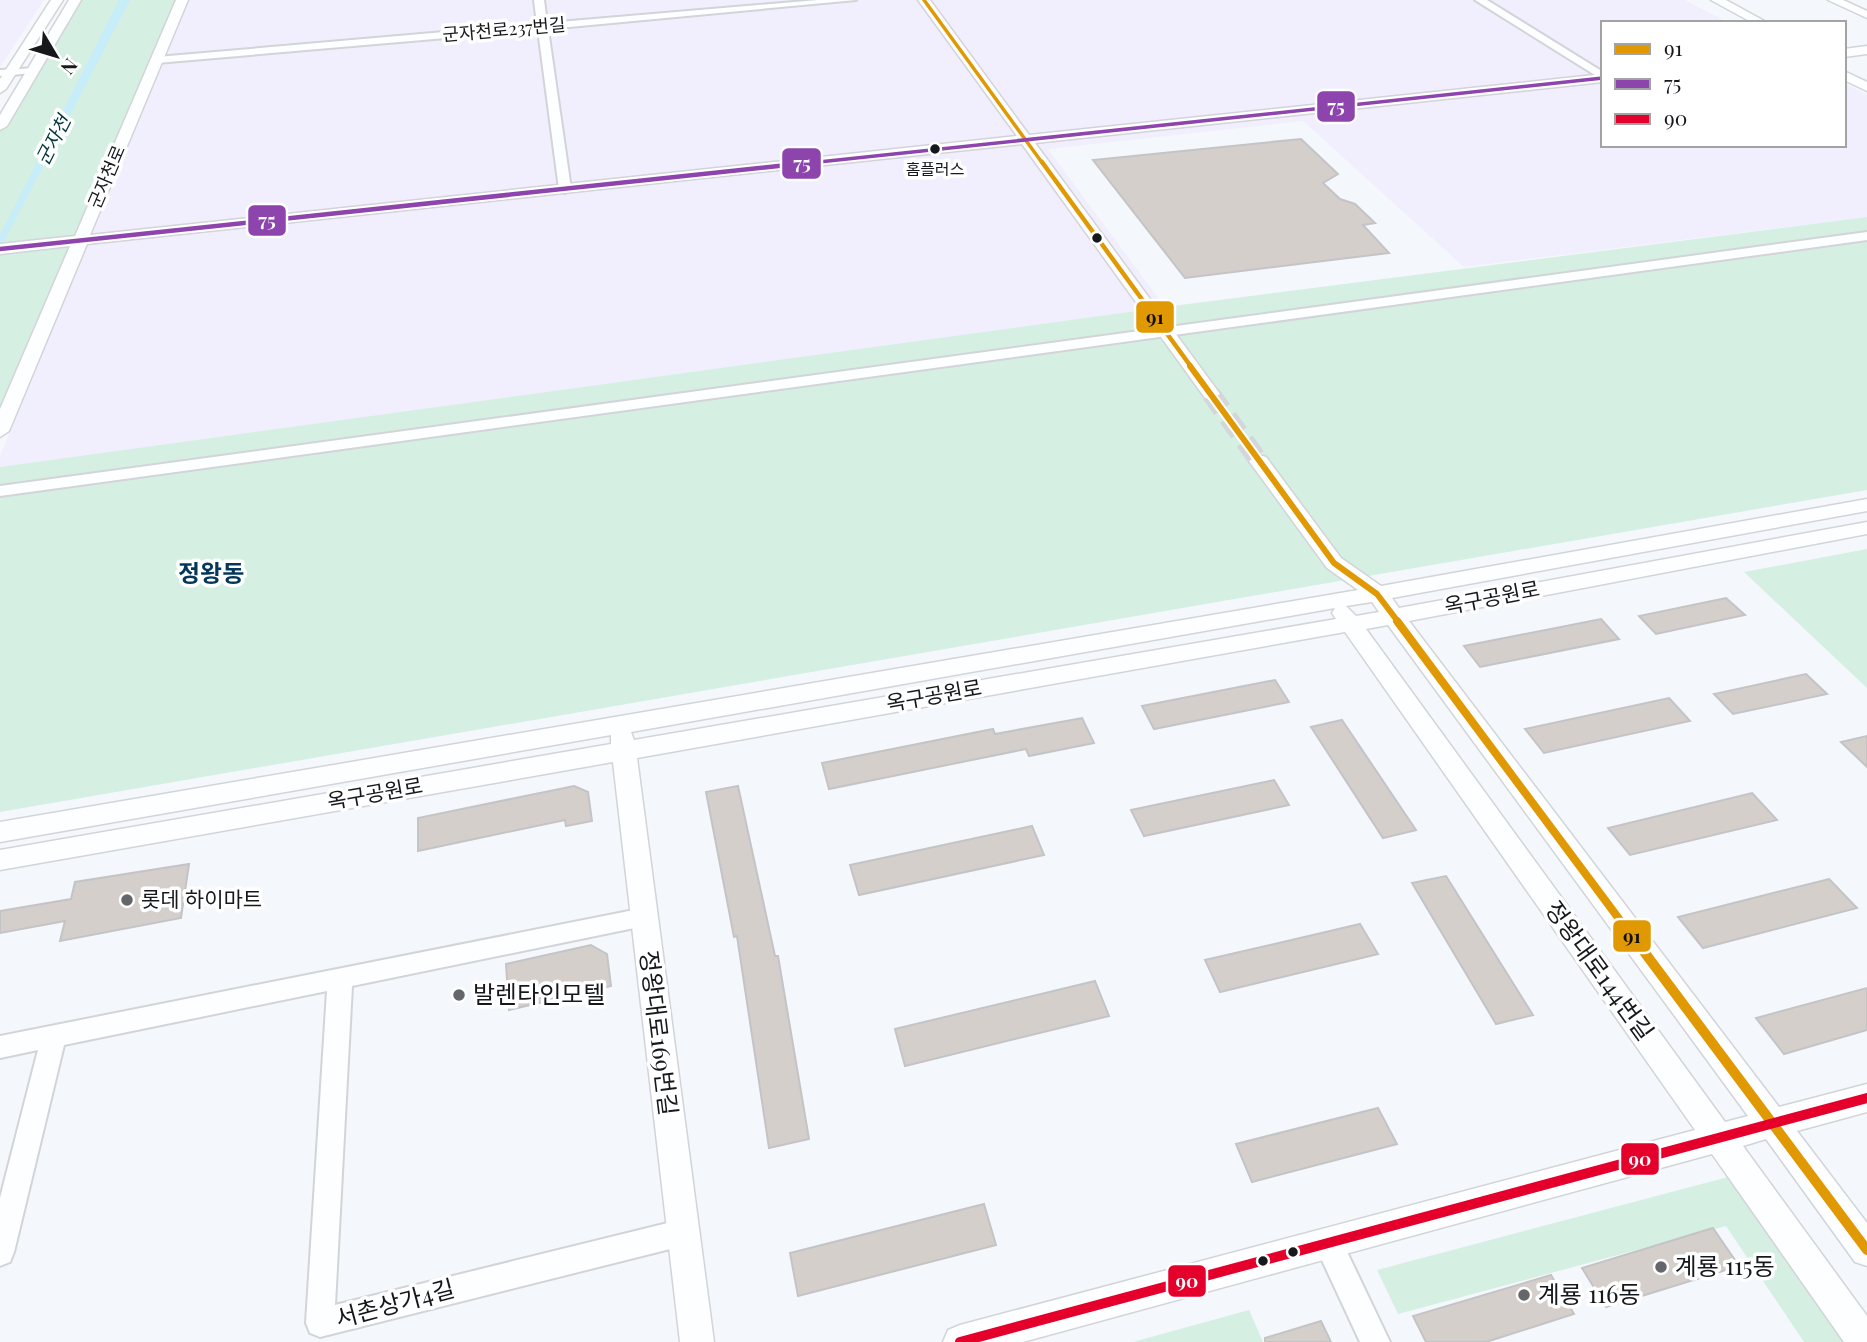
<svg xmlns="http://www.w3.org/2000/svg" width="1867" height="1342" font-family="'Playfair Display','Noto Sans KR',serif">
<rect width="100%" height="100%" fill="#f4f7fc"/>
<g fill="#f1effd">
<polygon points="0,0 44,0 0,67"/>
<polygon points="186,0 1685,0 1729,23 1603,23 1603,145 1844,145 1844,83 1867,95 1867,217 1464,267 1303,121 1048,149 1165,307 0,467 0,456"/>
</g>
<g fill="#d5efe3">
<polygon points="74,0 182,0 0,431 0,127"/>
<polygon points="1867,217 1867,490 0,812 0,467 1165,307"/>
<polygon points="1867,549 1867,688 1744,572"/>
<polygon points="1732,1176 1847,1342 1804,1342 1726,1226 1398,1314 1377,1270"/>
<polygon points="1249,1310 1263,1342 1133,1342"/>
</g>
<polygon fill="#c6edf8" points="119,0 130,0 0,249 0,235"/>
<g fill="#d4cfcb" stroke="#c4c4c6" stroke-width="2">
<polygon points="1301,139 1338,174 1323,183 1340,199 1355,204 1375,223 1363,225 1389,253 1185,278 1093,160"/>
<polygon points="1726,598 1745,615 1656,634 1639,616"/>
<polygon points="1601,619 1619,639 1480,667 1464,646"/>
<polygon points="1806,674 1827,694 1733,714 1714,694"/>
<polygon points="1275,680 1289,702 1154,729 1142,706"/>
<polygon points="1669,698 1690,721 1544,753 1525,729"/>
<polygon points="1082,718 1094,743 1029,756 1026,749 829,789 822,763 993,729 995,734"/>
<polygon points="1342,720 1416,830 1383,838 1311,727"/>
<polygon points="1867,736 1867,767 1841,742"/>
<polygon points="1274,780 1289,805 1144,836 1131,810"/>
<polygon points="574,786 588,792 592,821 566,826 565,820 418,851 418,818"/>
<polygon points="738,786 775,956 778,956 809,1139 769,1148 737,936 734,937 706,792"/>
<polygon points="1752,793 1777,820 1630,855 1608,828"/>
<polygon points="1032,826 1044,855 859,895 850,865"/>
<polygon points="189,864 181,918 60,941 65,921 0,933 0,911 71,899 75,882"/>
<polygon points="1446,876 1533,1015 1496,1024 1412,883"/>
<polygon points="1829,879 1857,908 1703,948 1678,917"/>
<polygon points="1360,924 1378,954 1220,992 1205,960"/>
<polygon points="591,945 607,954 611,986 509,1010 506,964"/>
<polygon points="1095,981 1109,1016 905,1066 895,1029"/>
<polygon points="1867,988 1867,1030 1784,1054 1756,1018"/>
<polygon points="1378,1108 1397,1144 1252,1182 1236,1144"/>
<polygon points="984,1204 996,1245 798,1296 790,1253"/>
<polygon points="1713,1228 1739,1266 1606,1307 1582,1268"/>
<polygon points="1551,1275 1574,1314 1486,1342 1426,1342 1413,1316"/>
<polygon points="1321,1321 1331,1342 1265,1342 1265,1338"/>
</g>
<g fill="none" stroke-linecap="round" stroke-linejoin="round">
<polyline stroke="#d3d6da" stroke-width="19" stroke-dasharray="19 10" stroke-linecap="butt" points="1211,394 1259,461"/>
<g stroke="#d2d4d8" stroke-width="4">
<g id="minor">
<polygon points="534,0 544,0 547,23 818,0 856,0 548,29 571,189 565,193 559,189 538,30 157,63 152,60 157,57 537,24"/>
<polygon points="1475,0 1487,0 1603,72 1603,80"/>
<polygon points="37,68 37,72 33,73 0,76 0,70"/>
<polygon points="1867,232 1867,240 0,496 0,486"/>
<polygon points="644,908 652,910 655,917 652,924 644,926 352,986 335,1305 684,1219 694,1223 698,1233 694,1243 320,1337 310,1333 306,1323 327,991 64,1045 14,1252 10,1262 0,1266 0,1198 38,1050 0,1058 0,1036"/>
<polygon points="1328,1229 1338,1233 1390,1342 1360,1342 1314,1243 1318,1233"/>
</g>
</g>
<g stroke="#d2d4d8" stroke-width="3">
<g id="tertiary">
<polygon points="51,0 63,0 6,89 0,93 0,79"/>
<polygon points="69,0 81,0 7,126 0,130 0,115"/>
<polygon points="176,0 188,0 90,235 1017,136 918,0 930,0 1029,135 1603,74 1603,82 1035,143 1220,394 1211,399 1205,398 1022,144 87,244 9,431 0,437 0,409 70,246 0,254 0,244 75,236"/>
<polygon points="1711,0 1726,0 1768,23 1753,23"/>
<polygon points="1828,0 1843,0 1867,11 1867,18"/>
<polygon points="1867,46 1867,54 1844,57 1844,49"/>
<polygon points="1844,71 1867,82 1867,91 1844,80"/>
<path d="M1259,455L1266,457L1341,558L1381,586L1867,499V511L1392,598L1399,608L1867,522V534L1409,621L1779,1107L1867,1084V1112L1797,1131L1867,1223V1266L1855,1262L1766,1139L1743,1146L1867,1316V1342H1844L1712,1154L1023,1342H943L948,1330L960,1325L1695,1130L1345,632L637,758L714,1342H680L613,762L0,870V850L611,744V735L0,842V822L1358,590L1327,568L1249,461ZM1372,602L1379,612L1356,616L1346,606ZM1335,608L1332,613L1336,619L634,740L631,732ZM1388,625L1748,1116L1725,1122L1366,629Z"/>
</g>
</g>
<use href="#minor" fill="#fdfeff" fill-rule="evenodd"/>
<use href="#tertiary" fill="#fdfeff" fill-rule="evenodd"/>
<g stroke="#fff" stroke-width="6">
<polyline id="bus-1-far4" points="924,0 1043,164"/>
</g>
<g stroke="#fff" stroke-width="8">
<polyline id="bus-1-far3" points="1042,162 1192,368"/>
</g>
<g stroke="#fff" stroke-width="10">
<polyline id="bus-1-far2" points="1190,366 1334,563 1377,594 1399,623"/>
</g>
<g stroke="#fff" stroke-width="13">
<polyline id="bus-1-far1" points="1397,621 1637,943"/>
</g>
<g stroke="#fff" stroke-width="15">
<polyline id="bus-1" points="1636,941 1867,1250"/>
</g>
<g stroke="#fff" stroke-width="6">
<polyline id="bus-2-far1" points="800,164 1603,78"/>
</g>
<g stroke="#fff" stroke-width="8">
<polyline id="bus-2" points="0,249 816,162"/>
</g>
<g stroke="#fff" stroke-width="15">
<polyline id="bus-3" points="960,1342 1867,1098"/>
</g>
<use href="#bus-1-far4" stroke="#e09803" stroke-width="3.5"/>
<use href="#bus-1-far3" stroke="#e09803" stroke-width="4.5"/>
<use href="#bus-1-far2" stroke="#e09803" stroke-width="6"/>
<use href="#bus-1-far1" stroke="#e09803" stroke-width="8"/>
<use href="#bus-1" stroke="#e09803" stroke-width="10"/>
<use href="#bus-2-far1" stroke="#8e44ad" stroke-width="3.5"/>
<use href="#bus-2" stroke="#8e44ad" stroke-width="4.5"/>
<use href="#bus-3" stroke="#e4002b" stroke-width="10"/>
</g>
<g fill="#16181b" stroke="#fff" stroke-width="2.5">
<circle cx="935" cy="149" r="6"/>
<circle cx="1097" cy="238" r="6"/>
<circle cx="1293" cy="1252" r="6"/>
<circle cx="1263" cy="1261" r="6"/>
</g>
<g fill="#64666a" stroke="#fff" stroke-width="2.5">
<circle cx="127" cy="900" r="7"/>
<circle cx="459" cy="995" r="7"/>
<circle cx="1661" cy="1267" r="7"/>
<circle cx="1524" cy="1295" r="7"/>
</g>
<g text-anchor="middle" stroke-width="7" stroke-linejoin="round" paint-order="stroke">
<g font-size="16" fill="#16181b" stroke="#fff">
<text x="935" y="175">홈플러스</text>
</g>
<g font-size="18" fill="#16181b" stroke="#fff">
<text transform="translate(504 30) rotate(-5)" y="6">군자천로237번길</text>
<text transform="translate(107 177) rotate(-67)" y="6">군자천로</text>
</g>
<g font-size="19" font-style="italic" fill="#023740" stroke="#fff">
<text transform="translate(53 140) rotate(-63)" y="7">군자천</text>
</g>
<g font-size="21" fill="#16181b" stroke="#fff">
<text transform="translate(1492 598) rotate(-11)" y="7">옥구공원로</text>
<text transform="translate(934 696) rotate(-10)" y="7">옥구공원로</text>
<text transform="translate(375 794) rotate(-10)" y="7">옥구공원로</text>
</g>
<g font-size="21" fill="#16181b" stroke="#fff" text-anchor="start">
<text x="141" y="907">롯데 하이마트</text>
</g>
<g font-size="24" font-weight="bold" fill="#04375b" stroke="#fff">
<text x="211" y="582">정왕동</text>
</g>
<g font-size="24" fill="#16181b" stroke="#fff">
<text transform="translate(1599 971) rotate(54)" y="8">정왕대로144번길</text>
<text transform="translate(658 1033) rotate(83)" y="8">정왕대로169번길</text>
<text transform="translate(395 1304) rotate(-15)" y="8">서촌상가4길</text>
</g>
<g font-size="24" fill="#16181b" stroke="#fff" text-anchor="start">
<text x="473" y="1003">발렌타인모텔</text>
<text x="1675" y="1275">계룡 115동</text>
<text x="1538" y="1303">계룡 116동</text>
</g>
</g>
<g stroke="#fff" stroke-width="2.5">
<rect x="1316" y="90" width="40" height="33" rx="7" fill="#8e44ad"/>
<rect x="781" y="147" width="41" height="33" rx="7" fill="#8e44ad"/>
<rect x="247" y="204" width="40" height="33" rx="7" fill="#8e44ad"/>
<rect x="1135" y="300" width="40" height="34" rx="7" fill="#e09803"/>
<rect x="1612" y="919" width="40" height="34" rx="7" fill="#e09803"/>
<rect x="1620" y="1142" width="40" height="34" rx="7" fill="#e4002b"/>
<rect x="1167" y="1264" width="40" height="34" rx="7" fill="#e4002b"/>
</g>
<g font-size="19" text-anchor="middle" font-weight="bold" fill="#fff">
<text x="1336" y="113">75</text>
<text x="802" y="170">75</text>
<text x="267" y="227">75</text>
<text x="1640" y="1166">90</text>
<text x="1187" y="1288">90</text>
</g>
<g font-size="19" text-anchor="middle" font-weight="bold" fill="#111">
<text x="1155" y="324">91</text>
<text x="1632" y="943">91</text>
</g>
<rect x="1601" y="21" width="245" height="126" fill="#ffffff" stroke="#a2a3a4" stroke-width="2"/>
<rect x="1615" y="44" width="35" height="10" fill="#e09803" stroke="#a2a3a4" stroke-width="2"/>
<text x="1664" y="56" font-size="21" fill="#16181b">91</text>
<rect x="1615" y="79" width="35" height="10" fill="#8e44ad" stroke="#a2a3a4" stroke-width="2"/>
<text x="1664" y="91" font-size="21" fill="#16181b">75</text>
<rect x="1615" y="114" width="35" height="10" fill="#e4002b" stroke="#a2a3a4" stroke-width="2"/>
<text x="1664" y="126" font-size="21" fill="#16181b">90</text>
<g transform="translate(56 56) rotate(128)" stroke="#ffffff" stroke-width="5" paint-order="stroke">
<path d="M0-5L12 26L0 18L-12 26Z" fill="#16181b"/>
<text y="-10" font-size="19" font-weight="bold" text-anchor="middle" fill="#16181b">N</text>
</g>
</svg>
